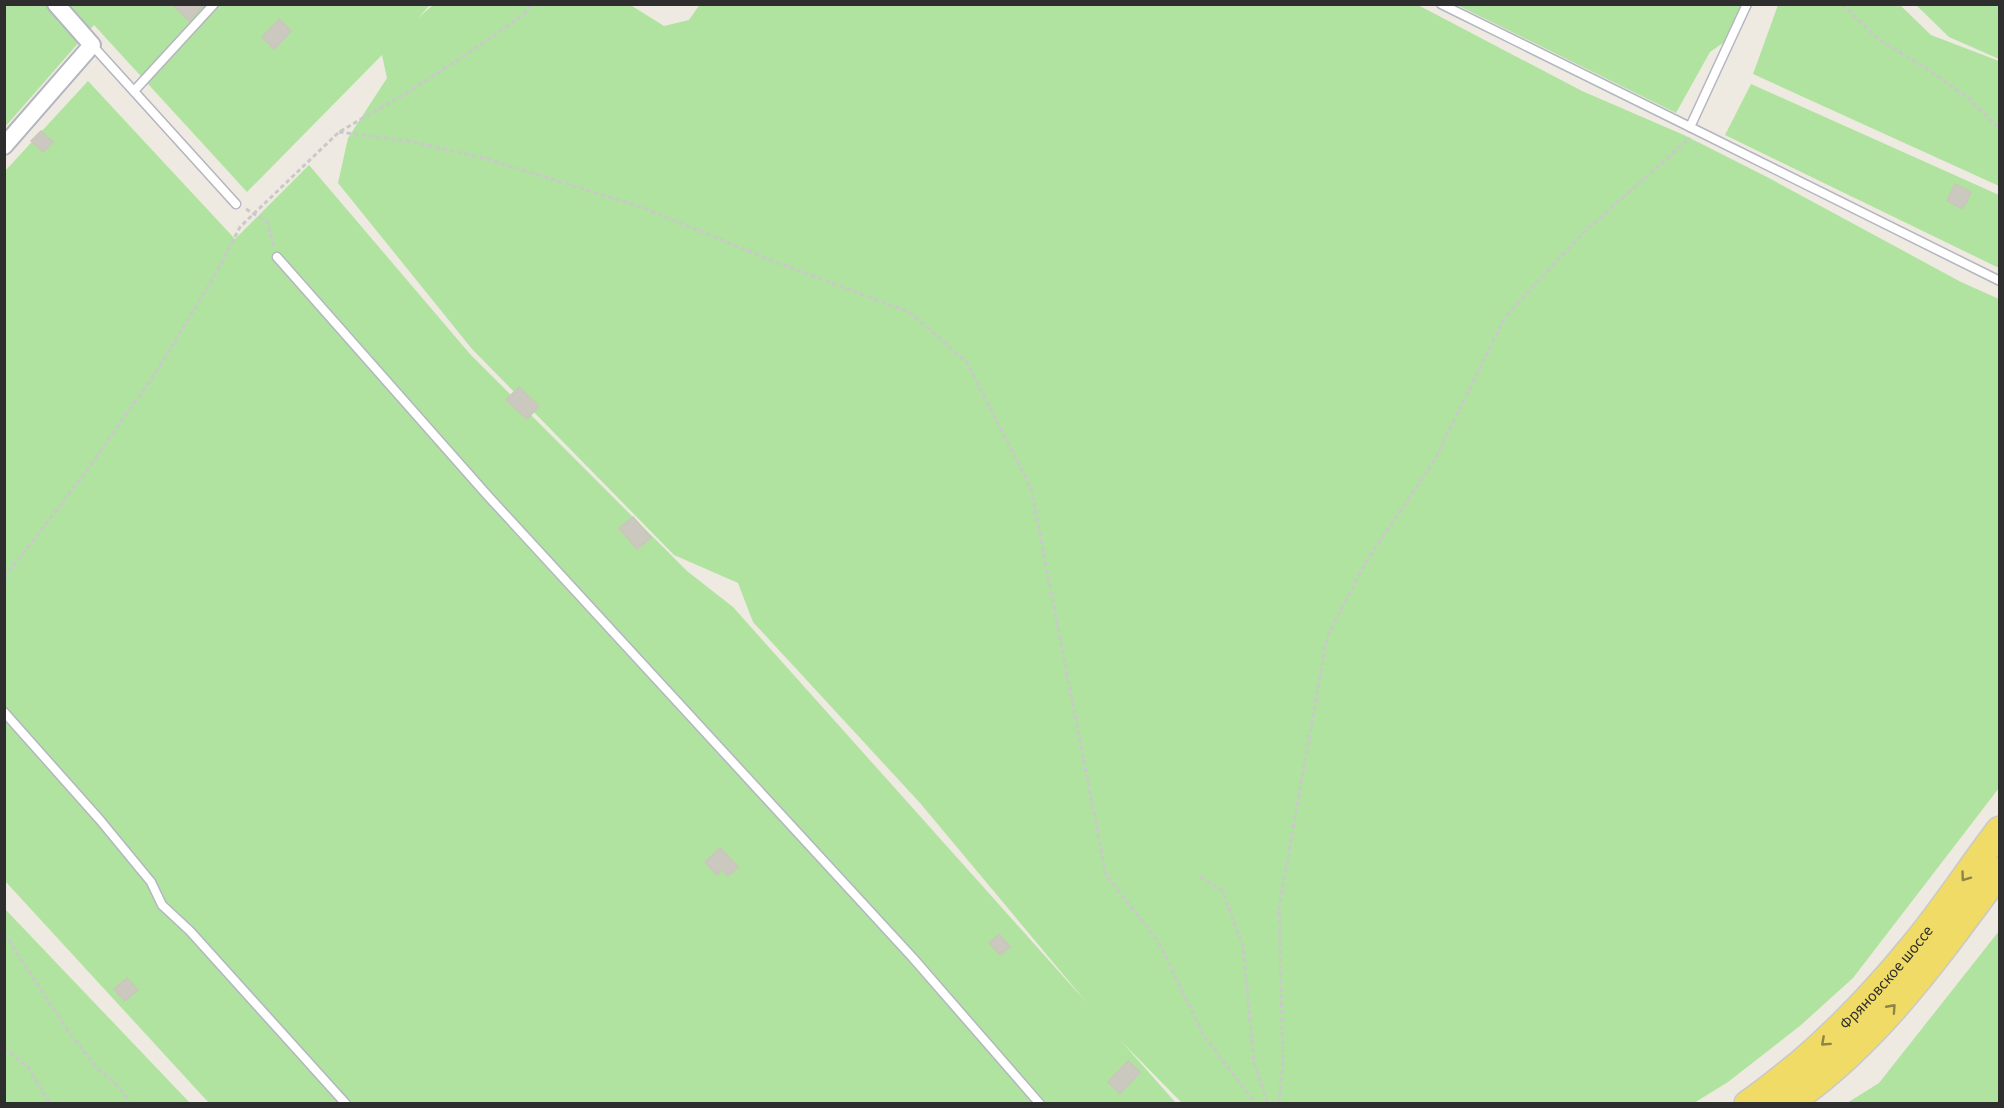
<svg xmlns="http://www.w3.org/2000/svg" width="2004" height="1108" font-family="'Source Sans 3',sans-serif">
<rect width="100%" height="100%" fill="#eeeae1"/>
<g fill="#b0e39f">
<polygon points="629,4 664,26 689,20 700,4 1418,5 1582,91 1684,135 1769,178 1961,282 1999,299 1999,788 1853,978 1801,1025 1728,1082 1694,1103 1182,1103 1121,1041 1176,1103 209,1103 5,881 5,171 88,81 235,239 309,165 470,354 687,571 733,607 1087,1003 920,803 753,622 738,583 674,555 472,349 338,183 348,138 387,78 382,55 247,192 94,25 5,127 5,5 430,5 418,18 433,5"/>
<polygon points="1457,5 1745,5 1740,31 1710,52 1676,113"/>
<polygon points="1778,5 1900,5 1931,35 1999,61 1999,186 1753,74"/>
<polygon points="1916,5 1999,5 1999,59 1949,37"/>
<polygon points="1751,84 1999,195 1999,268 1725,135"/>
<polygon points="4,909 5,909 190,1103 5,1103"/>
<polygon points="1999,931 1999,1103 1847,1103 1879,1083"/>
</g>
<g fill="#cac8bf" stroke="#cac6ba" stroke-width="1.5">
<polygon points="172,4 205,4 189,21"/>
<polygon points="279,19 291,31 274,49 262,37"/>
<polygon points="41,131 53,142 43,152 31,141"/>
<polygon points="1955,184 1971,192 1963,209 1947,201"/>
<polygon points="519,387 539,406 527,419 506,400"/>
<polygon points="633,517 651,538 637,549 619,528"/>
<polygon points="720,848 738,867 728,876 722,869 717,875 705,862"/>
<polygon points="999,934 1010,947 1000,955 989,943"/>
<polygon points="127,978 138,990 125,1001 114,989"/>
<polygon points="1128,1061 1140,1072 1120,1094 1108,1082"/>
</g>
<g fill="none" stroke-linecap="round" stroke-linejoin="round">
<g stroke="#b4b5c0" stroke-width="11">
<g id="service">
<polyline points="1441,4 1690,127"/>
<polyline points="1747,4 1690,127 2000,281"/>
<polyline points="92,45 236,204"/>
<polyline points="134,91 214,4"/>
<polyline points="277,257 488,496 913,958 1040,1104"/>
<polyline points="4,712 100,820 151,882 162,905 190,931 346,1104"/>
</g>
</g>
<g stroke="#b4b5c0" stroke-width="20">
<polyline id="minor" points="4,146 92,45 56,4"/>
</g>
<g stroke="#c9c9c9" stroke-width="30">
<g id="primary">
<path id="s1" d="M1748,1104C1766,1092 1782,1078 1799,1065C1841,1029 1878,990 1913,947C1944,910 1970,869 2000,830"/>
<path d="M1787,1104C1875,1045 1938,955 2000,871"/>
</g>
</g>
<g stroke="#c9c9c9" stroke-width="3" stroke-dasharray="4.5 3" stroke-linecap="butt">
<polyline points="1842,4 1878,39 1926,68 1968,98 2000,129"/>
<polyline points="339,132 414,142 487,159 641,207 773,261 909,312 966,361 1031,488 1106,875 1158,941 1204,1036 1256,1104"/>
<polyline points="246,209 267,222 274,246"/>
<polyline points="4,578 85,473 156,372 214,277 240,227 339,132 413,89 476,48 524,14 531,4"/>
<polyline points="1200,877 1222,890 1243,946 1254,1063 1268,1104"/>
<polyline points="4,933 68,1031 98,1069 116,1084 131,1104"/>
<polyline points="4,1048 28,1067 50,1104"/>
<polyline points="1279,1104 1283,1062 1279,908 1327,637 1367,560 1434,461 1505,317 1583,233 1690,138"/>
</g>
<use href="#service" stroke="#fff" stroke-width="8"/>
<use href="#minor" stroke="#fff" stroke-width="16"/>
<use href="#primary" stroke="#efdb65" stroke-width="27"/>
</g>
<defs><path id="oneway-chevron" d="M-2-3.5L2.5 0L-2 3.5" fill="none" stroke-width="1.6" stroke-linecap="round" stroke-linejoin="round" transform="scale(1.5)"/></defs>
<g stroke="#8e844a">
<use href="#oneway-chevron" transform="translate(1965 877) rotate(126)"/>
<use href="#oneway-chevron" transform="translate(1892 1008) rotate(-48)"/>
<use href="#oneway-chevron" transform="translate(1825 1042) rotate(138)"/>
</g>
<g text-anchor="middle" stroke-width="5" stroke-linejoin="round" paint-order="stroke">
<g font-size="16" fill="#2e2e2e" stroke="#fff">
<text dy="6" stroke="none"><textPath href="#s1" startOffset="188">Фряновское шоссе</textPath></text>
</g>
</g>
<rect width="2004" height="1108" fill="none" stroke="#2e2e2e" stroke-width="12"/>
</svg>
